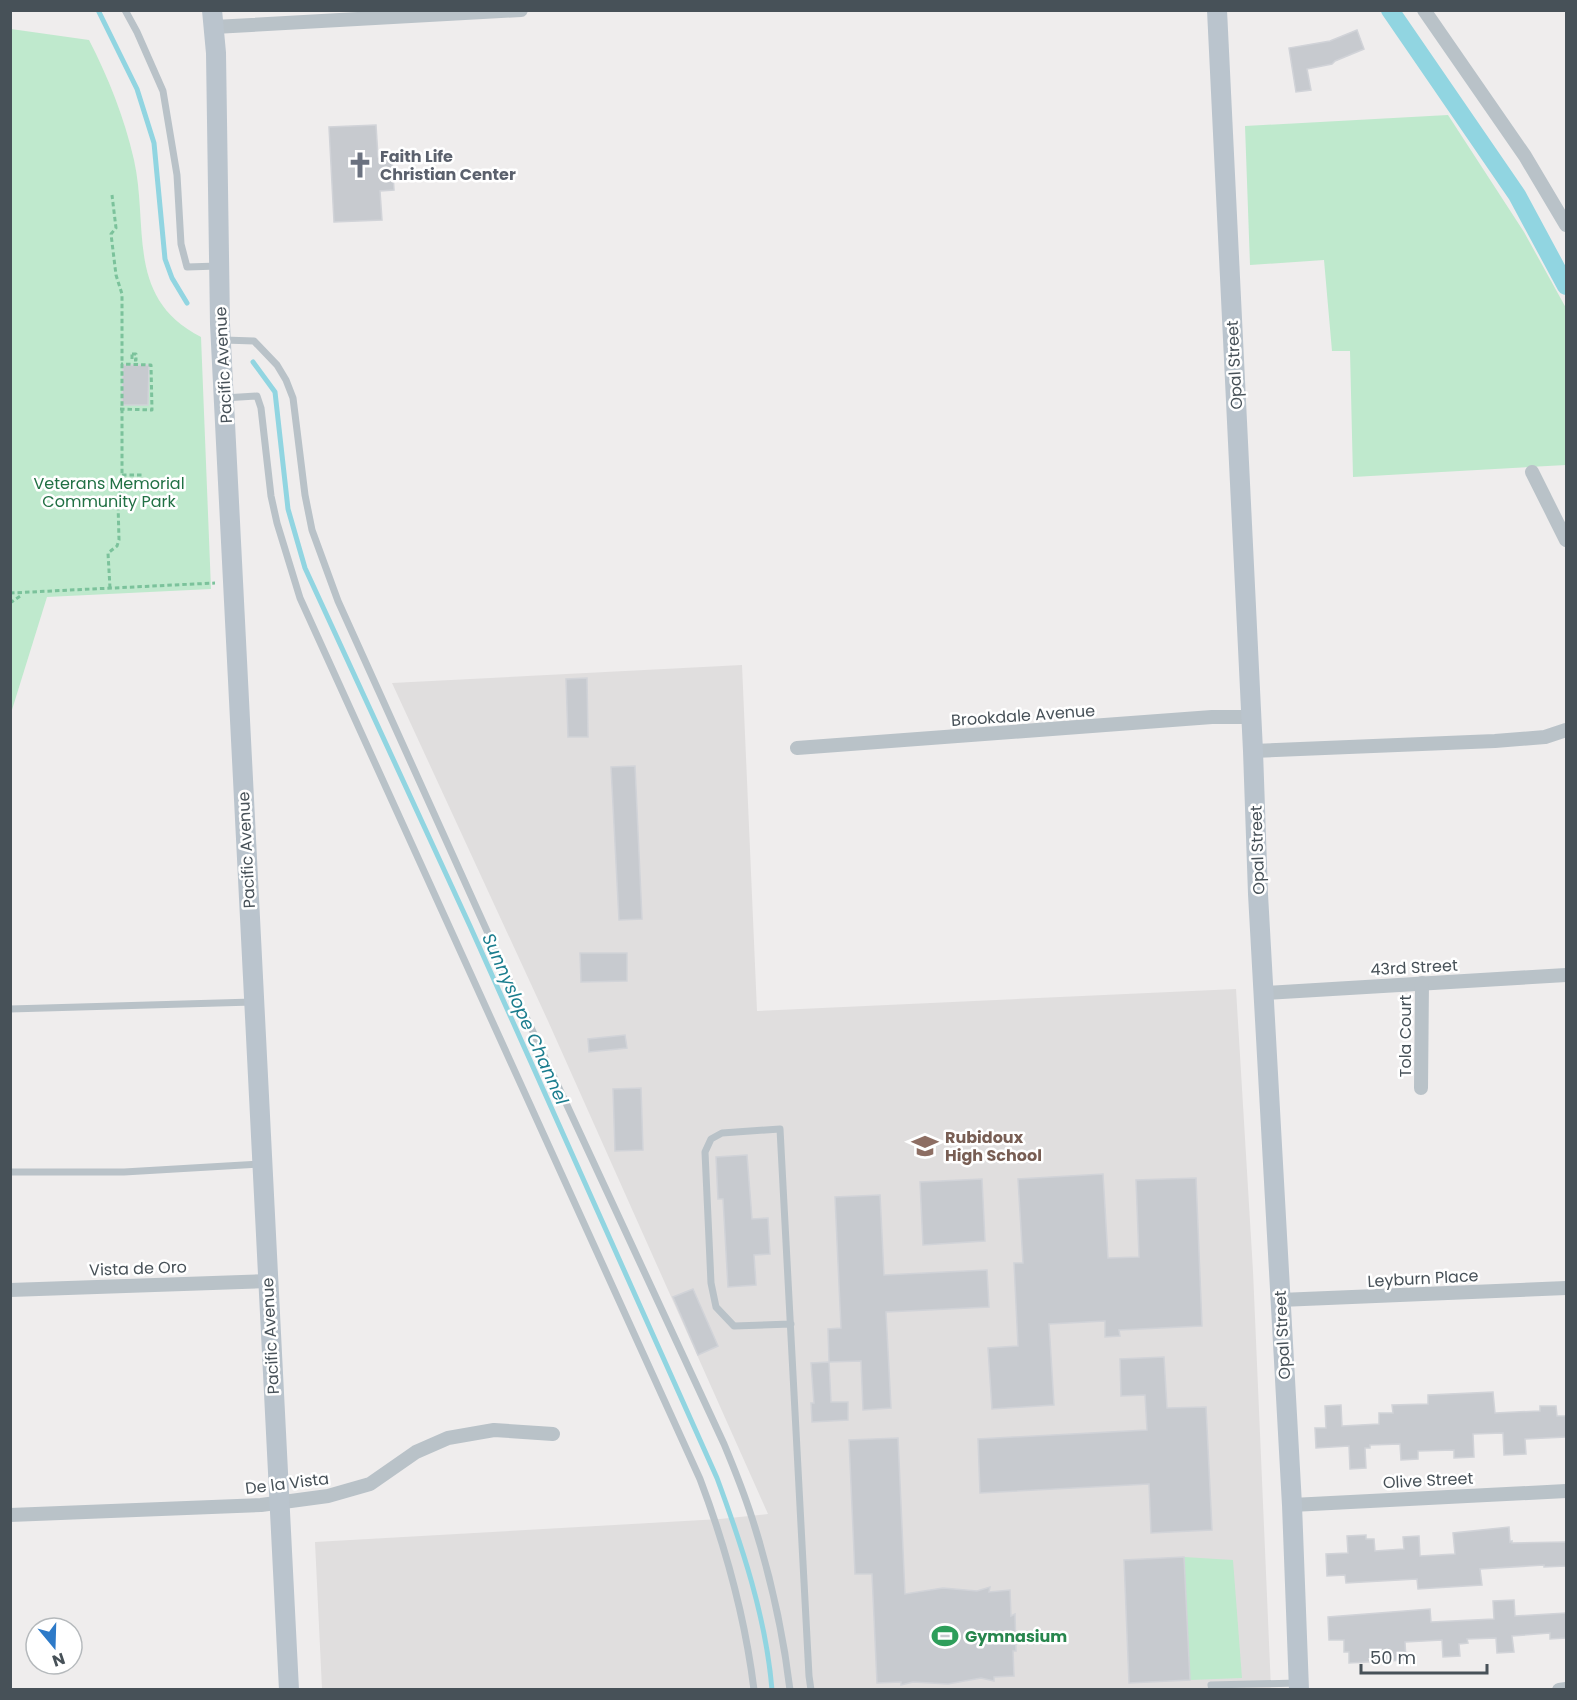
<svg xmlns="http://www.w3.org/2000/svg" width="1577" height="1700" font-family="Poppins,sans-serif">
<rect width="100%" height="100%" fill="#efeded"/>
<polygon fill="#e0dede" points="742,665 757,1011 1236,989 1253,1271 1271,1689 322,1689 315,1542 720,1519 768,1514 548,1021 392,683"/>
<g fill="#bfe9cd">
<path d="M11,29L89,40C109,79 124,117 134,160C149,228 125,298 201,337L211,589L47,597L11,713Z"/>
<polygon points="1448,115 1524,232 1566,308 1566,465 1353,477 1350,351 1332,351 1324,260 1250,265 1245,126"/>
<polygon points="1184,1557 1233,1560 1242,1678 1190,1680"/>
</g>
<g fill="none" stroke-linecap="round" stroke-linejoin="round">
<g stroke="#91d5e1" stroke-width="5">
<polyline points="98,10 137,89 154,143 165,259 172,278 187,303"/>
<path d="M253,362L275,392L288,509L305,568L470,926L717,1478C742,1546 766,1617 772,1690"/>
</g>
<polyline stroke="#91d5e1" stroke-width="18" points="1390,10 1517,195 1566,286"/>
</g>
<g fill="#c7cacf" stroke="#d1d3d8" stroke-width="1.5">
<polygon points="1357,30 1364,49 1335,61 1332,64 1307,69 1311,90 1296,92 1289,48 1330,41"/>
<polygon points="376,125 378,157 392,157 394,190 380,191 382,220 334,222 329,127"/>
<polygon points="123,365 149,365 148,405 122,405"/>
<polygon points="587,678 588,737 568,737 566,679"/>
<polygon points="635,766 642,919 619,920 611,767"/>
<polygon points="580,953 627,953 627,981 581,982"/>
<polygon points="625,1035 627,1048 589,1052 588,1039"/>
<polygon points="641,1088 643,1150 615,1151 613,1089"/>
<polygon points="747,1155 752,1219 768,1218 770,1254 754,1255 756,1285 728,1287 723,1199 718,1199 716,1157"/>
<polygon points="1103,1174 1108,1258 1139,1257 1136,1180 1196,1178 1202,1326 1119,1330 1120,1336 1105,1337 1105,1321 1049,1324 1054,1405 992,1409 988,1348 1018,1346 1014,1263 1023,1263 1018,1179"/>
<polygon points="982,1179 985,1241 923,1245 920,1182"/>
<polygon points="880,1195 884,1275 987,1270 989,1307 886,1312 891,1408 863,1410 861,1361 829,1362 828,1329 841,1328 835,1197"/>
<polygon points="693,1289 718,1346 698,1355 673,1297"/>
<polygon points="1164,1357 1167,1408 1206,1407 1212,1530 1151,1533 1149,1484 980,1493 978,1439 1147,1430 1145,1395 1121,1396 1120,1359"/>
<polygon points="829,1362 831,1402 848,1402 848,1420 812,1422 811,1403 814,1403 811,1363"/>
<polygon points="1493,1392 1495,1413 1540,1411 1540,1406 1556,1406 1557,1416 1566,1416 1566,1437 1525,1439 1526,1454 1504,1455 1503,1433 1473,1434 1474,1457 1454,1458 1454,1450 1418,1451 1418,1459 1401,1460 1400,1444 1370,1445 1370,1448 1365,1448 1366,1468 1350,1469 1349,1446 1316,1448 1315,1428 1326,1428 1325,1406 1341,1405 1342,1426 1379,1424 1379,1413 1393,1413 1392,1405 1428,1404 1428,1395"/>
<polygon points="898,1438 905,1594 943,1588 977,1591 990,1587 989,1592 1010,1590 1011,1616 1015,1614 1016,1651 1013,1651 1014,1676 994,1677 994,1681 981,1678 948,1684 913,1682 901,1685 901,1682 877,1683 872,1574 855,1574 849,1440"/>
<polygon points="1509,1527 1510,1542 1512,1541 1512,1543 1566,1542 1566,1566 1544,1567 1544,1565 1480,1569 1482,1585 1418,1589 1417,1579 1346,1583 1345,1575 1327,1576 1326,1554 1348,1553 1347,1536 1366,1535 1366,1539 1374,1539 1375,1551 1404,1549 1403,1537 1419,1536 1420,1556 1455,1554 1453,1533"/>
<polygon points="1184,1557 1190,1680 1129,1683 1124,1560"/>
<polygon points="1514,1600 1515,1616 1566,1613 1566,1638 1550,1639 1550,1633 1512,1636 1514,1652 1497,1653 1496,1638 1467,1639 1468,1643 1459,1644 1460,1656 1443,1657 1442,1640 1405,1642 1406,1660 1349,1663 1349,1652 1344,1652 1344,1640 1329,1640 1328,1617 1430,1609 1431,1622 1494,1619 1493,1601"/>
</g>
<g fill="none" stroke-linecap="round" stroke-linejoin="round">
<g stroke="#7bc29b" stroke-width="3" stroke-dasharray="4.5 3" stroke-linecap="butt">
<rect x="132" y="354" width="4" height="6"/>
<polyline points="120,409 152,410 151,365 121,364"/>
<polyline points="122,475 143,475"/>
<polyline points="110,588 108,553 117,546 119,540 118,503 122,485 122,294 116,275 111,234 116,228 112,195"/>
<polyline points="10,593 215,583"/>
<polyline points="10,603 22,595"/>
</g>
<g stroke="#b9c2c8" stroke-width="7">
<polyline points="125,10 137,32 163,91 177,175 181,244 187,267 218,266"/>
<path d="M224,340L254,341L277,365L286,380L293,398L305,495L312,530L338,601L515,993L724,1444C734,1468 744,1493 752,1518C770,1574 783,1631 790,1690"/>
<path d="M224,398L257,396L261,408L271,496L277,523L300,598L700,1479C726,1548 745,1616 754,1690"/>
<polyline points="10,1009 253,1002"/>
<polyline points="10,1172 124,1172 261,1164"/>
<polyline points="791,1324 734,1326 716,1307 711,1283 705,1152 711,1139 722,1133 780,1129 809,1676 811,1690"/>
<polyline points="1212,1690 1211,1685 1297,1683"/>
</g>
<g stroke="#b9c2c8" stroke-width="14">
<polyline points="1424,10 1525,156 1566,225"/>
<polyline points="214,27 521,10"/>
<polyline points="1532,472 1566,540"/>
<polyline points="797,748 1212,717 1251,717"/>
<polyline points="1253,751 1495,741 1545,737 1566,730"/>
<polyline points="1264,993 1566,975"/>
<polyline points="1421,1088 1422,983"/>
<polyline points="10,1290 267,1281"/>
<polyline points="1280,1300 1566,1288"/>
<polyline points="1292,1505 1566,1491"/>
<polyline points="10,1515 261,1505 328,1496 370,1484 416,1452 448,1438 494,1430 553,1434"/>
<polyline points="1559,1690 1566,1689"/>
</g>
<g stroke="#bac4cd" stroke-width="20">
<polyline points="212,10 216,53 220,324 289,1690"/>
<polyline points="1217,10 1253,751 1258,894 1292,1505 1299,1690"/>
</g>
</g>
<defs>
<g id="church-bare" transform="scale(2.07)"><path d="M-1.2-6h2.4v3.5h3.3v2.4h-3.3V6h-2.4V-.1h-3.3v-2.4h3.3Z" fill="#6b7280" stroke="#fff" stroke-width="2.5" paint-order="stroke"/></g>
<g id="school-bare" transform="scale(2.07)"><path d="M0-5L7-2L0 1L-7-2ZM-4 1L0 2.5L4 1V4Q0 6-4 4Z" fill="#8d6e63" stroke="#fff" stroke-width="2.5" paint-order="stroke"/></g>
<g id="stadium-bare" transform="scale(2.07)"><path d="M0-5a6.5 5 0 1 0 0 10a6.5 5 0 1 0 0-10ZM-3.5-1.8h7v3.6h-7Z" fill="#2e9e5b" stroke="#fff" stroke-width="2.5" paint-order="stroke"/></g>
</defs>
<g fill-rule="evenodd">
<use href="#church-bare" x="360" y="165"/>
<use href="#school-bare" x="925" y="1146"/>
<use href="#stadium-bare" x="945" y="1636"/>
</g>
<g text-anchor="middle" stroke-width="5" stroke-linejoin="round" paint-order="stroke">
<g font-size="16" font-weight="bold" fill="#5b616d" stroke="#fff" text-anchor="start">
<text x="380" y="162">Faith Life<tspan x="380" dy="18">Christian Center</tspan></text>
</g>
<g font-size="16" fill="#475158" stroke="#fff">
<text transform="translate(223 365) rotate(-93)" y="6">Pacific Avenue</text>
<text transform="translate(1234 365) rotate(-93)" y="6">Opal Street</text>
<text transform="translate(1023 715) rotate(-4)" y="6">Brookdale Avenue</text>
<text transform="translate(246 850) rotate(-93)" y="6">Pacific Avenue</text>
<text transform="translate(1257 850) rotate(-92)" y="6">Opal Street</text>
<text transform="translate(1414 967) rotate(-3)" y="6">43rd Street</text>
<text transform="translate(1405 1036) rotate(-90)" y="6">Tola Court</text>
<text transform="translate(138 1268) rotate(-2)" y="6">Vista de Oro</text>
<text transform="translate(1423 1278) rotate(-3)" y="6">Leyburn Place</text>
<text transform="translate(1282 1335) rotate(-93)" y="6">Opal Street</text>
<text transform="translate(270 1336) rotate(-93)" y="6">Pacific Avenue</text>
<text transform="translate(1428 1480) rotate(-3)" y="6">Olive Street</text>
<text transform="translate(287 1483) rotate(-7)" y="6">De la Vista</text>
</g>
<g font-size="16" fill="#217044" stroke="#fff">
<text x="109" y="489">Veterans Memorial<tspan x="109" dy="18">Community Park</tspan></text>
</g>
<g font-size="16" font-weight="bold" fill="#785e54" stroke="#fff" text-anchor="start">
<text x="945" y="1143">Rubidoux<tspan x="945" dy="18">High School</tspan></text>
</g>
<g font-size="16" font-weight="bold" fill="#27864d" stroke="#fff" text-anchor="start">
<text x="965" y="1642">Gymnasium</text>
</g>
<g font-size="18" font-style="italic" fill="#1b7d8e" stroke="#fff">
<text transform="translate(525 1019) rotate(66)" y="6">Sunnyslope Channel</text>
</g>
</g>
<rect width="1577" height="1700" fill="none" stroke="#475158" stroke-width="24"/>
<g transform="translate(54 1646) rotate(161)"><circle r="28" fill="#ffffff" stroke="#b5b9bc" stroke-width="1.5"/>
<path d="M0-4.5L10 22L0 15L-10 22Z" fill="#2d7ac8"/>
<text y="-9" font-size="16" font-weight="bold" text-anchor="middle" fill="#475158">N</text>
</g>
<path d="M1361 1664v9h126v-9" fill="none" stroke="#475158" stroke-width="3"/>
<text x="1370" y="1664" font-size="18" fill="#475158" stroke="#ffffff" stroke-width="4.5" paint-order="stroke">50 m</text>
</svg>
